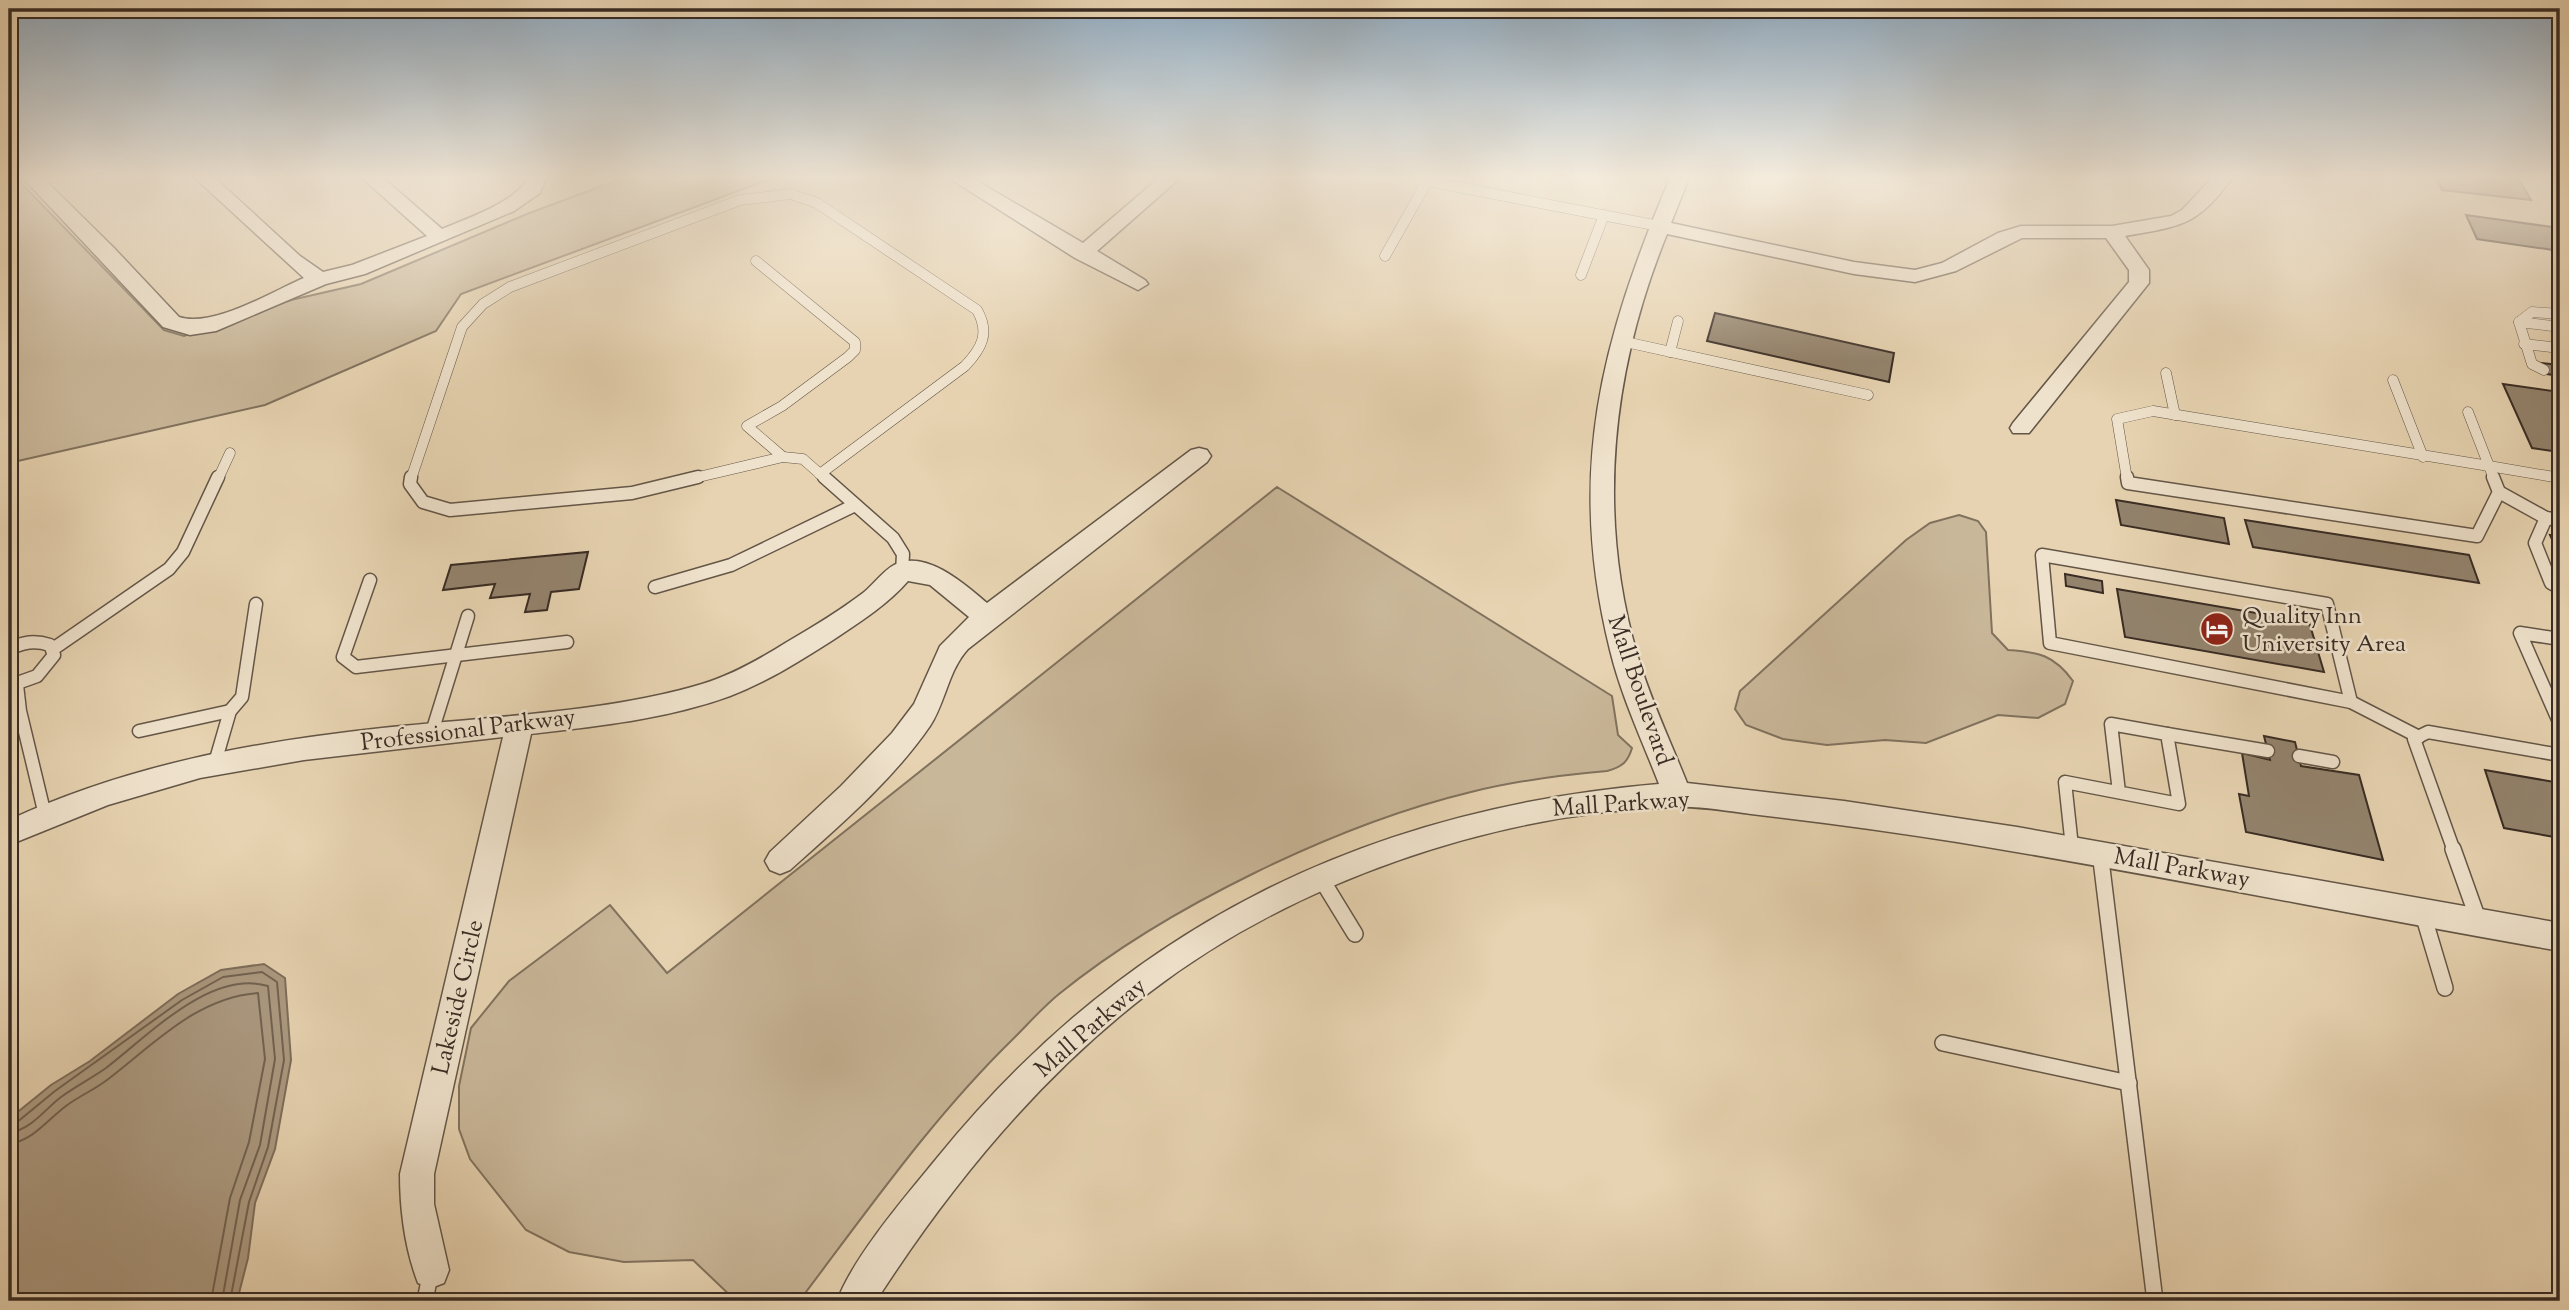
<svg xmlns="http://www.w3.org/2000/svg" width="2569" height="1310" font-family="'Sorts Mill Goudy',serif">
<rect width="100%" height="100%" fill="#e7d3b1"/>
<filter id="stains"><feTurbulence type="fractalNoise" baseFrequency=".00286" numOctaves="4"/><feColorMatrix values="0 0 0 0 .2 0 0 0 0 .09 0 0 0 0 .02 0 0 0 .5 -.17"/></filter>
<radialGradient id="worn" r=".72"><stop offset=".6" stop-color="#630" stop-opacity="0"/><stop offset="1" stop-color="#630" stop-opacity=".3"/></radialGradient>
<g fill="#c9b799" stroke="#81725e" stroke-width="2">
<polygon points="9,178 16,178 164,330 184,336 291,300 361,284 527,214 623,178 773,178 461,294 436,331 265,405 9,463"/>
<path d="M1277,487L1612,696L1618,735L1632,748C1628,762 1622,767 1607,771C1561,775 1515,781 1471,792C1338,824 1165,908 1059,994C1043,1007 1029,1023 1014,1038C934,1116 870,1207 803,1296L795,1301H736L693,1260L624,1262L569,1252L526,1230L470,1159L459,1129V1086L471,1028L509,981L610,905L667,973Z"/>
<path d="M1959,515L1978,521L1986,532L1992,633L2008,650C2039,652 2054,655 2073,681L2065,704L2038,718L1998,715L1926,743L1885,740L1827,745L1783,739L1746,725L1735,709L1740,691L1906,540L1930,523Z"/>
</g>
<polygon fill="#ac9a81" stroke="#7e6e5c" stroke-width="2" points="264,964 285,978 291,1060 275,1149 255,1203 248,1258 237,1301 9,1301 9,1119 51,1085 90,1061 178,994 221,970"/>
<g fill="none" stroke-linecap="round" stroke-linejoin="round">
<g stroke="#726352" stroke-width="2">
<polyline points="9,1124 16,1123 55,1091 182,1000 223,977 262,972 277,982 284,1060 268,1147 249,1202 230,1301"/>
<path d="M9,1133C32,1129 44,1110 61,1097C76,1086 92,1078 106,1068C149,1035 211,969 268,986L275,1059L260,1145L240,1200L222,1301"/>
<path d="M9,1144C34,1140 47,1120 66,1106C79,1096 94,1090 107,1080C153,1045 197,997 258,993L265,1059L249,1142L230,1198L211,1301"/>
</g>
</g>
<g fill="#93836d" stroke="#392c24" stroke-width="2">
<polygon points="2436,178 2518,178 2531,200 2442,190"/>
<polygon points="2466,215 2559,228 2560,251 2477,239"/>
<polygon points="1715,313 1894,353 1889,382 1707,341"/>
<polygon points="2541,363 2560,365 2560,376 2547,374"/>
<polygon points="2503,384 2560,392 2560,452 2532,448"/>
<polygon points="2116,500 2224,518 2229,544 2121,525"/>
<polygon points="2245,520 2469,555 2479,583 2253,547"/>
<polygon points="2550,535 2560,536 2560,557"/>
<polygon points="588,552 579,589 551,592 547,610 525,612 530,594 490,598 495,584 443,590 451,565"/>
<polygon points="2065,574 2102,581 2103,593 2066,586"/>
<polygon points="2117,589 2309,622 2324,672 2125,637"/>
<polygon points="2264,736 2295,742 2301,766 2359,775 2383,860 2246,832 2239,794 2249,796 2242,753 2270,760"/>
<polygon points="2485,770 2560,783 2560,838 2504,828"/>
</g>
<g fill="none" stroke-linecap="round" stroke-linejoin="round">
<g stroke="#645647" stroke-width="11">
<g id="lane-far2">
<polyline points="1385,256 1425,185 1432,182 1659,226"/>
<polyline points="756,261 855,342 855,350 848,357 782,406 747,426 783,457"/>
<polyline points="1581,275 1604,215"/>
<polyline points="2519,322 2560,327"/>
<polyline points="1621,341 1868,395"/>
<polyline points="2524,344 2560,348"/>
<polyline points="1670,352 1678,321"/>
<polyline points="2544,370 2532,364 2519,322 2532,312 2560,314"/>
<polyline points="2166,373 2175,415"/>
<polyline points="2393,380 2423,457"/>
<polyline points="2468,412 2489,466"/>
<polyline points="2489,466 2560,478"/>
<polyline points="2489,466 2494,479"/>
<polyline points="820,474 826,479"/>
<polyline points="218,479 230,453"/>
<path d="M411,479L462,327L483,304L510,287L740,200L791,194L817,203L977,310C990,333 982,348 965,366L820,474"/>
<polyline points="690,479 783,457 803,459 820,474"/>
<polyline points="2127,479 2117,419 2153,411 2489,466"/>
</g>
</g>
<g stroke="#645647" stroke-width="15">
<g id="lane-far1">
<polyline points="411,477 410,484 423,502 450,510 632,493 698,477"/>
<polyline points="824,477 893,538 903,554 902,572"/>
<polyline points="2127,477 2128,483 2477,536 2499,492 2493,477"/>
<polyline points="2556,477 2560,478"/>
<polyline points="2499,492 2546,518 2560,520"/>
<polyline points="2546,518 2535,543 2551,583 2560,588"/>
<polygon points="2042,555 2327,604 2351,702 2050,643"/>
<polyline points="370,580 343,657 356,667 567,642"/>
<polyline points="655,587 731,565 853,506"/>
<polyline points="2560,639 2520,633 2560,724"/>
<path d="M9,649C23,642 35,640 50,645L54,655L37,676L9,686"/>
<polyline points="53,649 169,569 183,552 218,477"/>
<polyline points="17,685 20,711 45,815"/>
<polyline points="2351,702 2419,737"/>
<polyline points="139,731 230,711"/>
<polyline points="432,732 468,616"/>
<polyline points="2167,734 2268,751"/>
<polyline points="2299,756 2333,762"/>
<polyline points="214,766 230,711 242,697 256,604"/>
<polyline points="2072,847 2065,782 2179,804 2167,734 2111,724 2119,792"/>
<polyline points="2454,851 2414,739 2428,732 2560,755"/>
</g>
</g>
<g stroke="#645647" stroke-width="18">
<g id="lane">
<polyline points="2453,849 2479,922"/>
<polyline points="2100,852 2155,1301"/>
<polyline points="1322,880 1355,934"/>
<polyline points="2422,911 2445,988"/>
<polyline points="1943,1043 2129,1083"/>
<polyline points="425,1301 431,1270"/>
</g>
</g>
<g stroke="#645647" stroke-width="3">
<g id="street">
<path d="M23,178H43L114,248L179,317C213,328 271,292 304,278L195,178H215L300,256L323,272L352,265L427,236L362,178H383L442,229C465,219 519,201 527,178H546L540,193L514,211L365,274L326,284L216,331L190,335L163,327Z"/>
<polygon points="949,178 972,178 1083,243 1159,178 1180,178 1097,251 1145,280 1148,284 1138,290 1075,258"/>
<path d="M1670,178H1689L1671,223L1854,262L1915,270L1942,263L1998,233L2021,226H2112L2171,216L2182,210L2212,178H2232C2197,227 2180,226 2125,236L2149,270V283L2029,433H2013L2010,428L2013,423L2129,282V270L2106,238H2022L1956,271L1915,282L1854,274L1667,234C1612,369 1596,513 1637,654C1650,699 1670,740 1687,783L1844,801L2017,827L2560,923V951C2359,916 2159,875 1957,842C1888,831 1820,822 1751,814C1726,811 1701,806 1676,807C1496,812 1293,882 1150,992C1040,1076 950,1186 876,1301H837C854,1256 905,1197 937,1158C1124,927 1365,809 1659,784C1642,740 1621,696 1610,650C1566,472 1601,341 1670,178Z"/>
<path d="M1199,448L1207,450L1211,456L1207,462L968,649C948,671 946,701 930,726C893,780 839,826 790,870L780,874L770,870L765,861L770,852L841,786L892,733L914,704L940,646L969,617L930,585L908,581C887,605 860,622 833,640C800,661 767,682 730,696C667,719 598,726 531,734L434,1174V1204L449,1270L444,1283L431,1288L418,1283C405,1249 400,1210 400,1174L503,737L304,760L200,778L108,805L9,845V820C128,765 253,742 382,728C483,717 606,713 702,684C732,675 760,659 787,642C813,627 839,611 863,593C873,585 883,571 894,565C925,548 966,585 987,603L1191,450Z"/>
</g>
</g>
<use href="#lane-far2" stroke="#efe2cc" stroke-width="10"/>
<use href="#lane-far1" stroke="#efe2cc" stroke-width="12"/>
<use href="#lane" stroke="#efe2cc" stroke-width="15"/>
<use href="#street" fill="#efe2cc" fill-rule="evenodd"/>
</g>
<linearGradient id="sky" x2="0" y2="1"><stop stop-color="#90aabf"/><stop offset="0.49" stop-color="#f4ebdc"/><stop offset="1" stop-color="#f4ebdc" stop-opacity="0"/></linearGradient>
<rect width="2569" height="362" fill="url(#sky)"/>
<defs>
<g id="hotel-disc" transform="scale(1.75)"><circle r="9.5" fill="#8f2418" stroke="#efe2cc"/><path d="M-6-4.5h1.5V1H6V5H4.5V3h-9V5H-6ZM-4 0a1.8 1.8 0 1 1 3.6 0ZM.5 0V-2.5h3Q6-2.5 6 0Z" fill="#fff"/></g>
</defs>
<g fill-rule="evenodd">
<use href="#hotel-disc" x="2217" y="629"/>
</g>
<g text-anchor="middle" stroke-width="5" stroke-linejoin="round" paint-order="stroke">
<g font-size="24" fill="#392c24" stroke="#efe2cc" text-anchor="start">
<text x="2242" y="623">Quality Inn<tspan x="2242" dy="28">University Area</tspan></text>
</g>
<g font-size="24" fill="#392c24" stroke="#efe2cc">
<text transform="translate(1641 690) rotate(71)" y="8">Mall Boulevard</text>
<text transform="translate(468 729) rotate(-7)" y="8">Professional Parkway</text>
<text transform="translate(1621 803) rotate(-4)" y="8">Mall Parkway</text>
<text transform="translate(2182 867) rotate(10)" y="8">Mall Parkway</text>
<text transform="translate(457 997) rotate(-77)" y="8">Lakeside Circle</text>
<text transform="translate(1090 1027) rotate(-41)" y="8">Mall Parkway</text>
</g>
</g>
<rect width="2569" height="1310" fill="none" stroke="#e7d3b1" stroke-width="35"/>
<rect x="10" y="10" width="2548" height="1289" fill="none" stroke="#392c24" stroke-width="3.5"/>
<rect x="18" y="18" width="2534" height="1275" fill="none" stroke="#392c24" stroke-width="2"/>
<rect width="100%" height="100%" filter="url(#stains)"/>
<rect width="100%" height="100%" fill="url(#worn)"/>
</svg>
